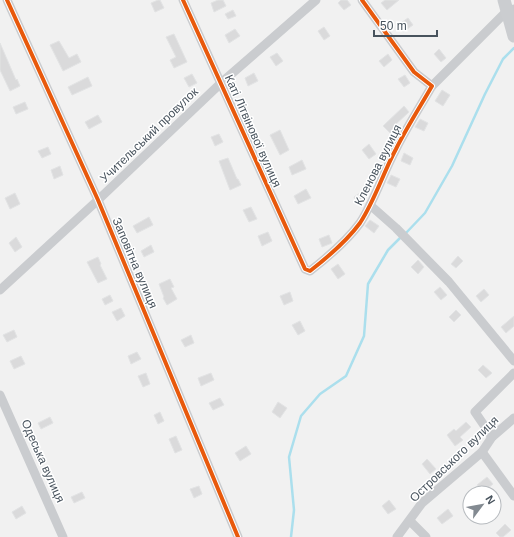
<svg xmlns="http://www.w3.org/2000/svg" width="514" height="537" font-family="Arial,sans-serif">
<rect width="100%" height="100%" fill="#f1f1f1"/>
<g fill="none" stroke-linecap="round" stroke-linejoin="round">
<g stroke="#abdfed" stroke-width="2.5">
<polyline points="405,234 425,213 452,166 485,94 503,59 514,48"/>
<polyline points="291,537 294,510 289,457 301,416 320,394 346,376 364,336 368,284 388,250 401,237"/>
</g>
</g>
<g fill="#dadadb" stroke="#e2e3e4">
<polygon points="158,0 160,0 164,8 155,12 151,3"/>
<polygon points="218,0 223,0 226,6 214,12 211,3"/>
<polygon points="341,0 347,0 351,5 344,10 338,3"/>
<polygon points="385,0 399,0 387,10 381,3"/>
<polygon points="233,10 236,16 228,19 225,14"/>
<polygon points="408,18 413,25 403,32 398,25"/>
<polygon points="324,27 330,36 324,40 318,31"/>
<polygon points="235,29 240,36 229,43 225,35"/>
<polygon points="174,34 187,62 174,68 170,60 176,57 166,37"/>
<polygon points="59,41 69,58 77,54 81,62 63,71 50,45"/>
<polygon points="0,43 16,80 17,79 20,86 10,91 0,70"/>
<polygon points="439,49 446,58 441,62 434,54"/>
<polygon points="277,53 283,61 276,66 270,57"/>
<polygon points="388,54 392,60 384,67 379,61"/>
<polygon points="254,73 258,81 248,86 245,78"/>
<polygon points="192,74 197,83 189,87 184,78"/>
<polygon points="405,75 410,83 404,87 398,79"/>
<polygon points="88,77 92,86 72,95 68,87"/>
<polygon points="442,90 450,95 443,106 435,101"/>
<polygon points="25,102 28,109 16,114 13,107"/>
<polygon points="404,106 409,112 394,126 397,128 391,134 383,126"/>
<polygon points="98,115 102,122 89,129 85,122"/>
<polygon points="420,119 428,123 424,131 415,127"/>
<polygon points="280,130 289,150 280,155 270,135"/>
<polygon points="219,134 223,142 215,146 211,137"/>
<polygon points="369,144 376,154 369,159 362,150"/>
<polygon points="48,147 51,154 42,158 38,151"/>
<polygon points="404,153 413,158 410,165 401,161"/>
<polygon points="228,158 237,179 238,179 241,185 230,190 219,161"/>
<polygon points="302,160 306,169 292,175 289,167"/>
<polygon points="60,166 63,175 54,179 51,170"/>
<polygon points="391,175 400,179 396,187 387,183"/>
<polygon points="306,189 311,198 298,204 294,196"/>
<polygon points="15,193 20,204 10,209 5,198"/>
<polygon points="360,193 365,202 358,205 354,197"/>
<polygon points="251,207 257,219 249,222 243,210"/>
<polygon points="149,217 153,225 137,233 133,226"/>
<polygon points="370,220 379,226 374,233 365,226"/>
<polygon points="268,232 272,241 262,246 258,236"/>
<polygon points="329,235 332,243 322,247 319,239"/>
<polygon points="16,237 22,247 15,252 9,243"/>
<polygon points="151,245 154,252 144,257 141,251"/>
<polygon points="458,256 463,261 456,268 451,264"/>
<polygon points="98,257 101,264 100,265 107,279 98,283 87,262"/>
<polygon points="418,260 424,267 418,274 411,267"/>
<polygon points="338,264 345,274 338,279 331,269"/>
<polygon points="170,279 174,287 171,288 177,299 167,305 163,298 164,297 159,284"/>
<polygon points="440,287 447,295 441,300 434,292"/>
<polygon points="484,289 489,295 481,302 476,296"/>
<polygon points="290,292 293,301 284,305 280,296"/>
<polygon points="110,295 113,301 105,305 102,299"/>
<polygon points="121,308 125,316 117,321 112,312"/>
<polygon points="456,310 461,315 454,322 449,317"/>
<polygon points="514,316 514,326 506,333 501,327"/>
<polygon points="300,321 305,331 298,335 292,325"/>
<polygon points="14,330 17,337 7,342 3,335"/>
<polygon points="191,335 194,343 185,347 181,340"/>
<polygon points="137,352 141,359 131,364 128,356"/>
<polygon points="21,356 25,364 14,369 10,361"/>
<polygon points="483,365 492,373 486,378 478,370"/>
<polygon points="146,373 150,384 143,387 138,376"/>
<polygon points="211,373 214,380 201,386 198,378"/>
<polygon points="220,398 224,405 213,410 209,403"/>
<polygon points="278,402 287,408 280,418 272,412"/>
<polygon points="160,412 164,421 158,424 154,415"/>
<polygon points="50,417 53,423 41,429 38,423"/>
<polygon points="466,422 471,427 460,437 463,440 455,446 447,435 454,429 456,431"/>
<polygon points="176,436 182,450 175,453 169,439"/>
<polygon points="246,446 251,454 240,461 235,453"/>
<polygon points="427,459 436,469 430,474 422,464"/>
<polygon points="487,477 493,484 483,492 477,485"/>
<polygon points="199,486 202,494 194,498 190,489"/>
<polygon points="82,492 85,498 74,503 71,497"/>
<polygon points="389,500 396,509 388,514 382,506"/>
<polygon points="22,506 26,513 16,519 12,512"/>
<polygon points="448,509 453,516 442,524 437,518"/>
<polygon points="505,524 511,530 503,537 500,537 496,533"/>
</g>
<g fill="none" stroke-linecap="round" stroke-linejoin="round">
<g stroke="#cacccf" stroke-width="9">
<polyline points="7,0 98,200 238,537"/>
<path d="M183,0L305,269L310,271C328,257 346,242 360,223C375,200 383,173 396,149C407,127 420,107 432,86L414,72L362,0"/>
<polyline points="432,86 507,11 514,9"/>
<polyline points="370,205 396,228 449,282 514,361"/>
<polyline points="0,290 98,200 221,83 316,0"/>
<polyline points="0,395 63,537"/>
<polyline points="492,437 475,412 514,373"/>
<polyline points="482,452 514,496"/>
<polyline points="410,521 426,537"/>
<polyline points="397,537 422,503 482,452 492,437 514,418"/>
</g>
<polyline stroke="#cbcdd0" stroke-width="13" points="504,0 514,36"/>
<g stroke="#fff" stroke-width="6">
<g id="cycleway">
<polyline points="7,0 98,200 238,537"/>
<path d="M183,0L305,269L310,271C328,257 346,242 360,223C375,200 383,173 396,149C407,127 420,107 432,86L414,72L362,0"/>
</g>
</g>
<use href="#cycleway" stroke="#e8590c" stroke-width="4"/>
</g>
<g text-anchor="middle" stroke-width="3" stroke-linejoin="round" paint-order="stroke">
<g font-size="12" fill="#48535d" stroke="#fff">
<text transform="translate(253 131) rotate(66)" y="4">Каті Літвінової вулиця</text>
<text transform="translate(149 135) rotate(-44)" y="4">Учительський провулок</text>
<text transform="translate(378 165) rotate(-63)" y="4">Кленова вулиця</text>
<text transform="translate(135 263) rotate(67)" y="4">Заповітна вулиця</text>
<text transform="translate(454 459) rotate(-44)" y="4">Островського вулиця</text>
<text transform="translate(43 461) rotate(66)" y="4">Одеська вулиця</text>
</g>
</g>
<g transform="translate(482 505) rotate(58)"><circle r="19" fill="#ffffff" stroke="#b6babe"/>
<path d="M0-3L7 15L0 10L-7 15Z" fill="#838a91"/>
<text y="-6" font-size="11" font-weight="bold" text-anchor="middle" fill="#48535d">N</text>
</g>
<path d="M374 30v6h63v-6" fill="none" stroke="#48535d" stroke-width="2"/>
<text x="380" y="30" font-size="12" fill="#48535d" stroke="#ffffff" stroke-width="3" paint-order="stroke">50 m</text>
</svg>
